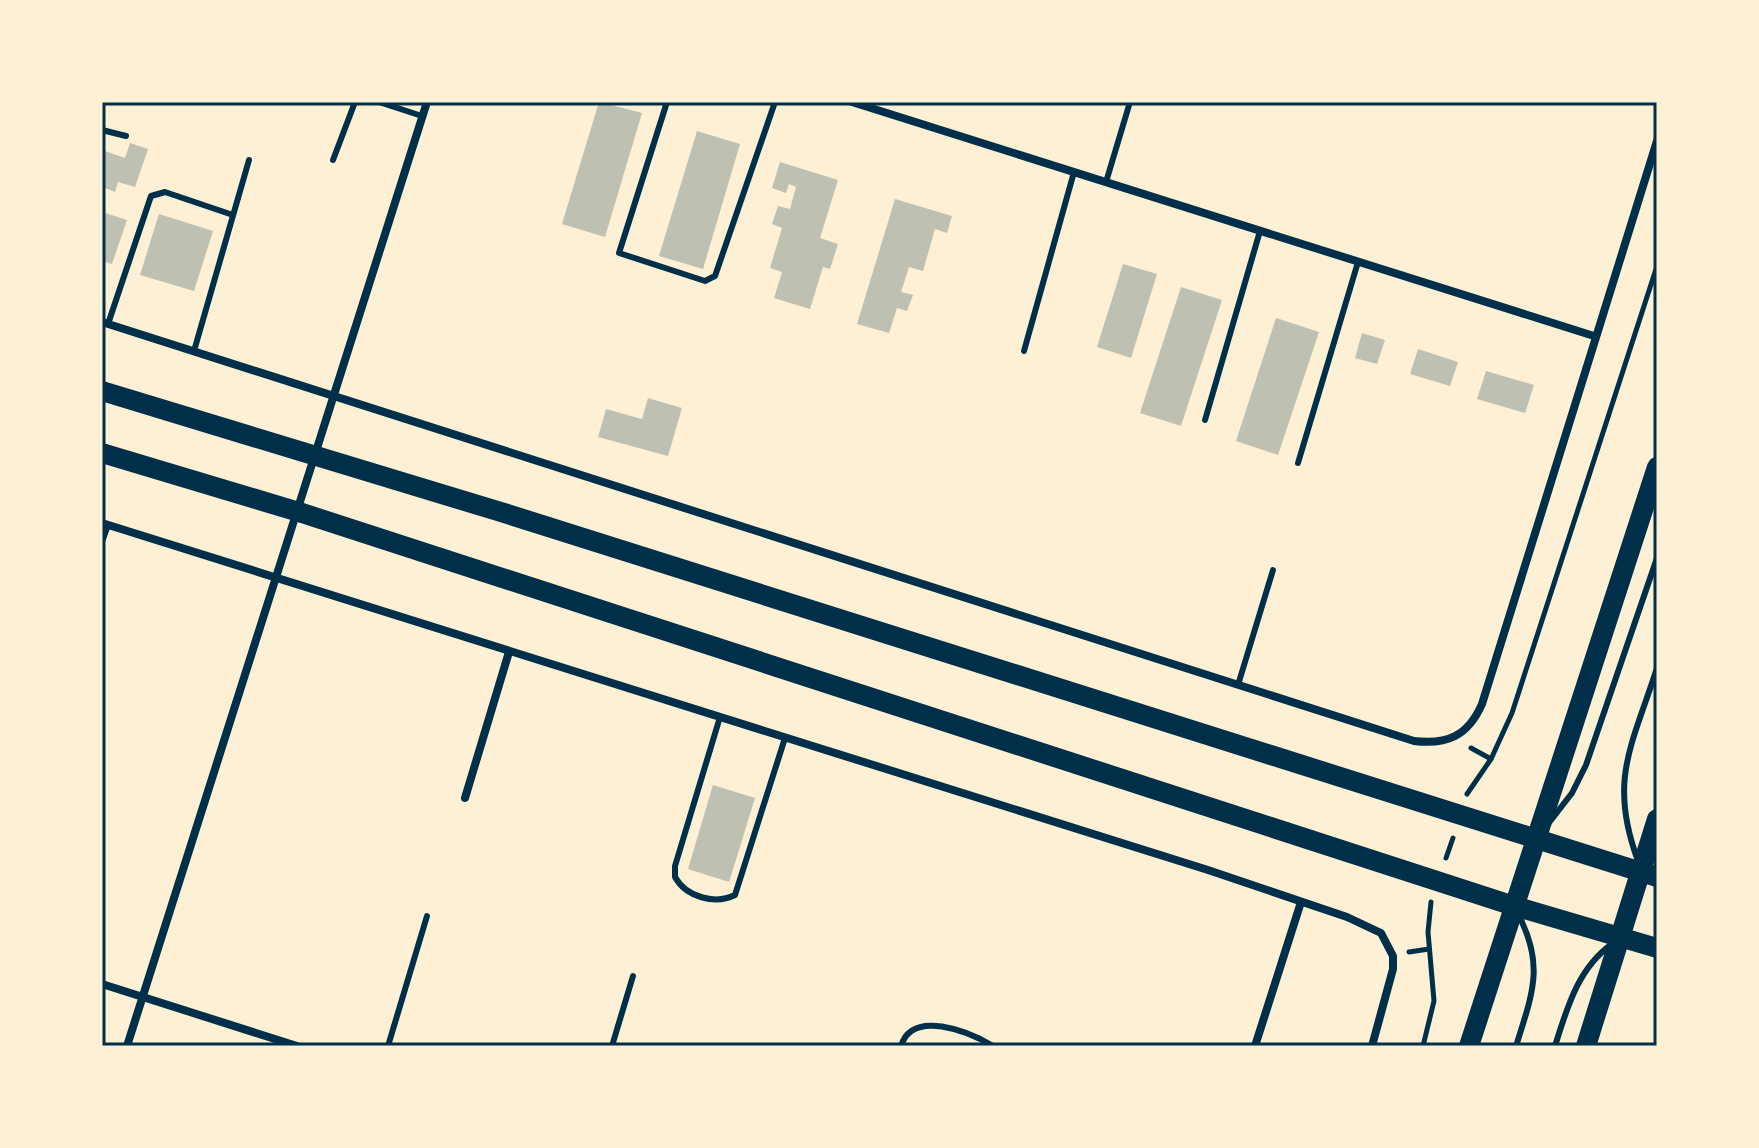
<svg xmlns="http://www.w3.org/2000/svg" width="1759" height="1148" font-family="Helvetica,sans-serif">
<rect width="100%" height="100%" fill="#fdf0d5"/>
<g fill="#bec0b2">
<polygon points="599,102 642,113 605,237 562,224"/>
<polygon points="697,131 740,144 703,269 659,256"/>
<polygon points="130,143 148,149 135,187 118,182 115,192 105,188 102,196 102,150 125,158"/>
<polygon points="780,162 838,180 820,238 838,244 830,269 823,267 810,309 774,298 782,272 770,268 782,228 772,224 778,206 790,209 796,187 789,184 786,193 772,188"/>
<polygon points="895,199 952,216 947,233 935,229 923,271 909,267 901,292 913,295 907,311 897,308 889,333 857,324"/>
<polygon points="102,212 127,220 112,264 102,261"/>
<polygon points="159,214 213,231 194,291 140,275"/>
<polygon points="1123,264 1157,274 1131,358 1097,347"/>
<polygon points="1181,287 1222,300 1181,426 1140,413"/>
<polygon points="1276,318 1319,332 1278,455 1236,441"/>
<polygon points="1362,333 1385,340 1377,364 1355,358"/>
<polygon points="1418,349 1458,362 1450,386 1410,374"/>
<polygon points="1486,371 1534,385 1525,413 1477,399"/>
<polygon points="648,398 682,408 668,456 598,437 606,409 642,419"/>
<polygon points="713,785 755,798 729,882 688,869"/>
</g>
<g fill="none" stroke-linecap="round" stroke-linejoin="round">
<g stroke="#003049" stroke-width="5">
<polyline points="1471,748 1491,759"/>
<polyline points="1467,794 1491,759 1512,713 1657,266"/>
<polyline points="1446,858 1453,838"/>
<polyline points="1409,952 1429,949"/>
<polyline points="1423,1046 1434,1001 1428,932 1431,902"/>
</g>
<g stroke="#003049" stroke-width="6">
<polyline points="379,102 422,116"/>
<polyline points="667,102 619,253 705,281 715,276 775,102"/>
<polyline points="102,130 126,136"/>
<polyline points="333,160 355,102"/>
<polyline points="1106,182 1130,102"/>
<polyline points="108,324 151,196 165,192 233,215"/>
<polyline points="194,351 249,160"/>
<polyline points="1024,351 1074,172"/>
<polyline points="1205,420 1260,231"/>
<polyline points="1298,463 1358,262"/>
<polyline points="102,542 108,525"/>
<polyline points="1238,685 1273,570"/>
<path d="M720,717L675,866V877C686,897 715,905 735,895L785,738"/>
<polyline points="1548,824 1572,793 1586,765 1657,558"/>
<path d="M1638,861C1608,780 1632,746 1657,668"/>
<polyline points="388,1046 427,916"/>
<polyline points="612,1046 633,976"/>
<path d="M901,1046C912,1009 968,1031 993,1046"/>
<path d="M1516,1046C1533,992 1545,964 1517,912"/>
<path d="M1555,1046C1567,1008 1578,968 1612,944"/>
</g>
<g stroke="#003049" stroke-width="8">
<polyline points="852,102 1594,336"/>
<path d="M102,322L1414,741C1447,745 1468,736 1482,704L1657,141"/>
<polyline points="102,523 1208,870 1347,917 1381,933 1393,956 1393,969 1372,1046"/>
<polyline points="465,798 509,652"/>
<polyline points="102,984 297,1046"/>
<polyline points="127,1046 427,102"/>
<polyline points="1255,1046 1301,902"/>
</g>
<g stroke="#003049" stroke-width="20">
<polyline points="102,391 501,512 1657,877"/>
<polyline points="102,453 299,512 1514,906 1657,948"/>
<polyline points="1469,1046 1657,467"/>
<polyline points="1586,1046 1657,819"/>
</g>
</g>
<rect width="1759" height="1148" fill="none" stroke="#fdf0d5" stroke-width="208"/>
<rect x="104" y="104" width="1551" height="940" fill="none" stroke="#003049" stroke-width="3"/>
</svg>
